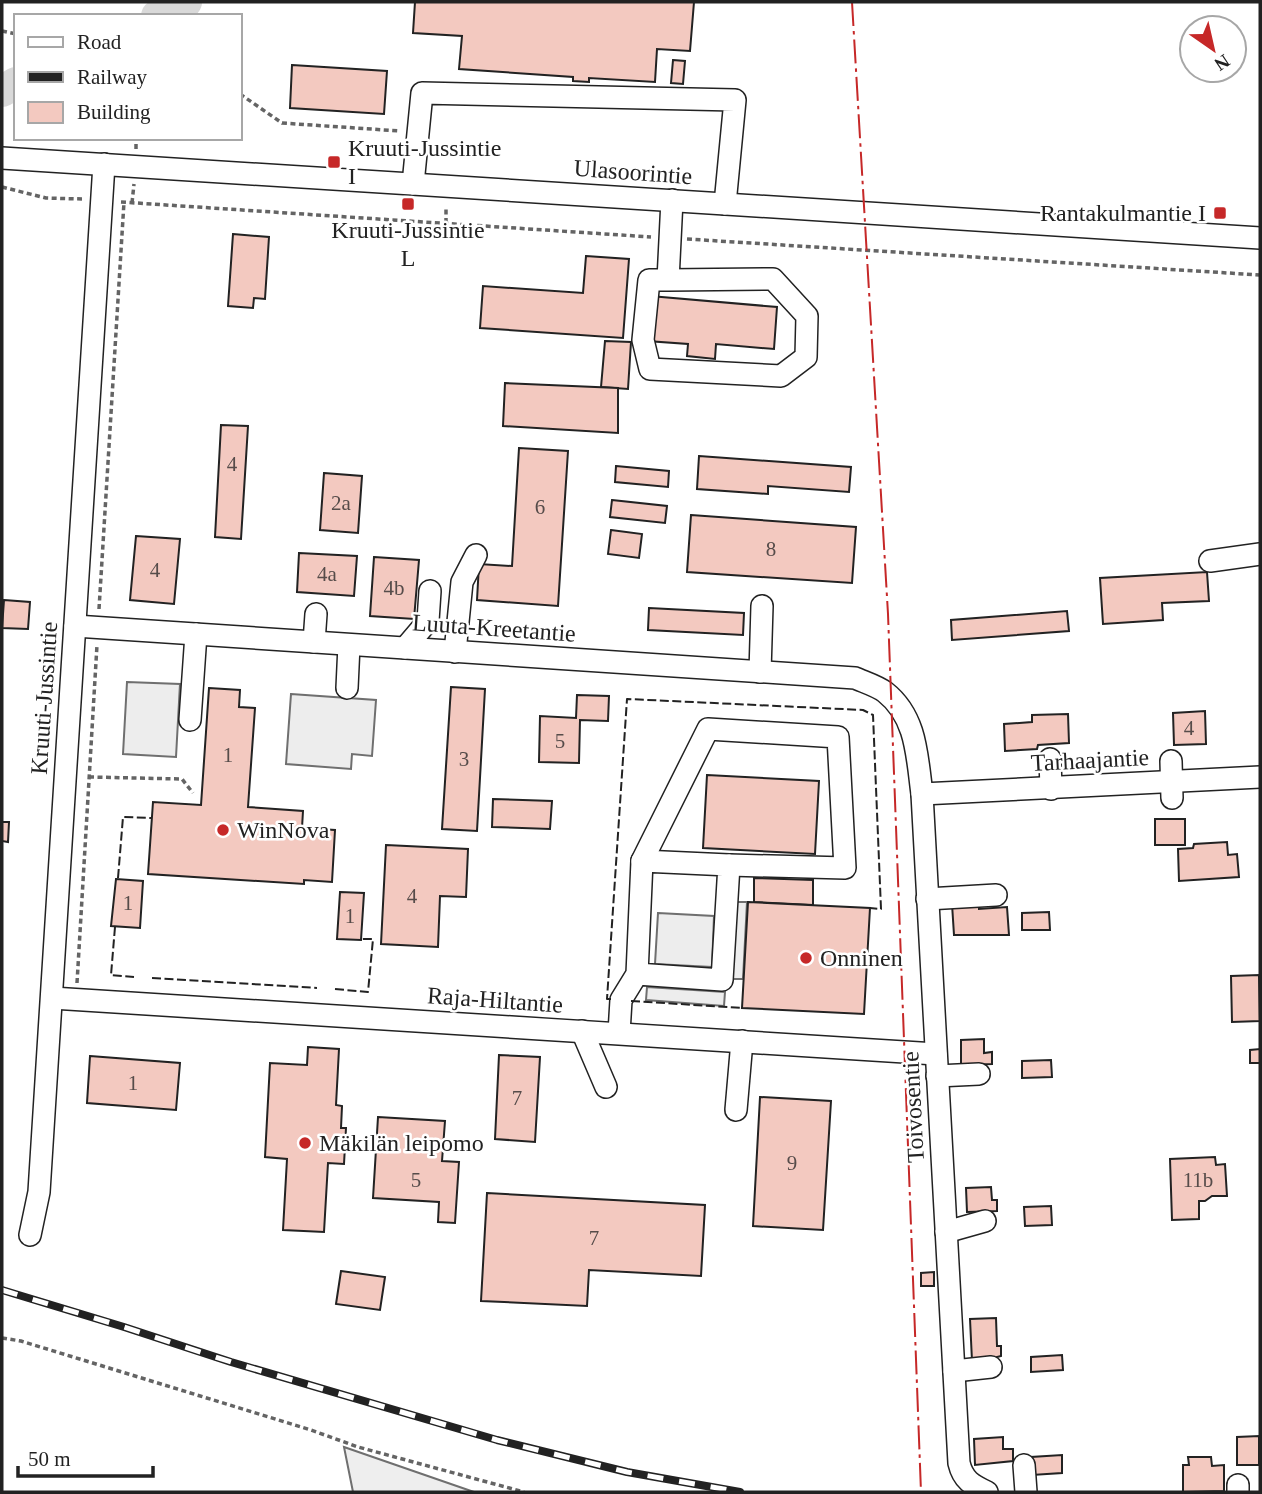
<svg xmlns="http://www.w3.org/2000/svg" width="1262" height="1494" font-family="Georgia,serif">
<rect width="100%" height="100%" fill="#fff"/>
<polygon fill="#eee" stroke="#6f6f6f" stroke-width="2" points="344,1447 474,1492 353,1492"/>
<g fill="#ededed" stroke="#6f6f6f" stroke-width="2">
<polygon points="127,682 180,684 176,757 123,754"/>
<polygon points="291,694 376,700 372,756 352,754 351,769 286,764"/>
<polygon points="736,902 747,902 743,979 732,979"/>
<polygon points="658,913 714,916 712,967 655,964"/>
<polygon points="647,987 725,992 724,1006 646,1000"/>
</g>
<g fill="none" stroke-linecap="round" stroke-linejoin="round">
<g stroke="#d9d9d9" stroke-width="32">
<polyline points="157,16 186,2"/>
<polyline points="2,91 16,83"/>
</g>
</g>
<g fill="#f3c9c0" stroke="#222" stroke-width="2">
<polygon points="415,2 694,2 690,51 657,49 655,82 589,78 589,82 573,81 573,77 459,69 462,36 413,33"/>
<polygon points="673,60 685,61 683,84 671,83"/>
<polygon points="292,65 387,71 384,114 290,108"/>
<polygon points="233,234 269,237 265,299 254,298 253,308 228,306"/>
<polygon points="586,256 629,259 623,338 480,328 483,286 583,293"/>
<polygon points="650,296 777,307 774,349 716,344 715,359 687,356 688,344 647,341"/>
<polygon points="605,341 631,342 628,389 601,387"/>
<polygon points="505,383 618,388 618,433 503,426"/>
<polygon points="221,425 248,426 241,539 215,537"/>
<polygon points="519,448 568,451 558,606 477,600 479,564 512,566"/>
<polygon points="699,456 851,467 849,492 768,486 768,494 697,489"/>
<polygon points="616,466 669,471 668,487 615,482"/>
<polygon points="324,473 362,476 358,533 320,530"/>
<polygon points="612,500 667,506 665,523 610,517"/>
<polygon points="691,515 856,527 852,583 687,572"/>
<polygon points="611,530 642,534 639,558 608,554"/>
<polygon points="136,536 180,539 174,604 130,600"/>
<polygon points="299,553 357,556 354,596 297,592"/>
<polygon points="374,557 419,560 414,619 370,616"/>
<polygon points="1207,572 1209,601 1162,603 1163,620 1103,624 1100,578"/>
<polygon points="4,600 30,602 28,629 2,628"/>
<polygon points="649,608 744,613 743,635 648,630"/>
<polygon points="1067,611 1069,631 952,640 951,620"/>
<polygon points="451,687 485,689 477,831 442,829"/>
<polygon points="209,688 240,690 239,707 255,708 248,807 303,811 302,828 335,830 332,882 304,880 304,884 148,874 153,802 201,805"/>
<polygon points="577,695 609,696 608,721 580,720 579,763 539,762 540,716 576,718"/>
<polygon points="1205,711 1206,744 1174,745 1173,713"/>
<polygon points="1068,714 1069,743 1038,745 1037,749 1005,751 1004,724 1032,722 1032,715"/>
<polygon points="707,775 819,781 815,854 703,848"/>
<polygon points="493,799 552,801 550,829 492,827"/>
<rect x="1155" y="819" width="30" height="26"/>
<polygon points="2,822 9,822 8,842 2,841"/>
<polygon points="1227,842 1228,855 1237,854 1239,877 1179,881 1178,849 1193,848 1194,844"/>
<polygon points="386,845 468,849 466,897 440,896 438,947 381,944"/>
<polygon points="754,878 813,880 813,905 754,902"/>
<polygon points="116,879 143,881 140,928 111,926"/>
<polygon points="340,892 364,893 361,940 337,939"/>
<polygon points="748,902 870,908 864,1014 742,1008"/>
<polygon points="979,903 979,909 1007,907 1009,935 954,935 952,904"/>
<polygon points="1049,912 1050,930 1022,930 1022,913"/>
<polygon points="1259,975 1260,1021 1232,1022 1231,976"/>
<polygon points="984,1039 984,1053 992,1052 992,1064 961,1065 961,1040"/>
<polygon points="308,1047 339,1049 336,1105 342,1106 341,1128 346,1128 344,1164 328,1163 324,1232 283,1230 287,1159 265,1157 270,1063 307,1065"/>
<polygon points="1260,1049 1260,1063 1250,1063 1250,1050"/>
<polygon points="499,1055 540,1057 535,1142 495,1139"/>
<polygon points="90,1056 180,1063 176,1110 87,1103"/>
<polygon points="1051,1060 1052,1077 1022,1078 1022,1061"/>
<polygon points="760,1097 831,1101 823,1230 753,1226"/>
<polygon points="378,1117 445,1121 442,1161 459,1162 455,1223 438,1222 439,1202 373,1198"/>
<polygon points="1215,1157 1216,1165 1225,1164 1227,1196 1212,1196 1205,1201 1199,1201 1199,1219 1172,1220 1170,1159"/>
<polygon points="991,1187 992,1200 997,1200 997,1211 967,1212 966,1188"/>
<polygon points="487,1193 705,1205 701,1276 589,1270 587,1306 481,1301"/>
<polygon points="1051,1206 1052,1225 1025,1226 1024,1207"/>
<polygon points="341,1271 385,1277 380,1310 336,1304"/>
<polygon points="934,1272 934,1286 921,1286 921,1273"/>
<polygon points="996,1318 997,1346 1001,1346 1001,1356 997,1357 997,1360 972,1361 970,1319"/>
<polygon points="1062,1355 1063,1370 1031,1372 1031,1357"/>
<polygon points="1259,1436 1259,1465 1237,1465 1237,1437"/>
<polygon points="1003,1437 1003,1449 1013,1449 1013,1461 975,1465 974,1439"/>
<polygon points="1062,1455 1062,1473 1032,1475 1031,1457"/>
<polygon points="1188,1457 1211,1457 1212,1466 1224,1465 1224,1491 1183,1492 1183,1465 1189,1465"/>
</g>
<g fill="none" stroke-linecap="round" stroke-linejoin="round">
<g stroke="#222" stroke-width="24">
<g id="minor">
<polyline points="2,158 1260,238"/>
<polyline points="413,184 422,93 735,100 725,204"/>
<polyline points="668,280 649,280 643,340 650,369 781,376 806,357 807,316 773,279 668,280 672,200"/>
<polyline points="1210,561 1260,554"/>
<path d="M75,626L855,678C864,682 877,686 885,692C917,717 917,757 922,794L959,1463C963,1480 972,1485 987,1492"/>
<polyline points="314,642 316,614"/>
<polyline points="405,648 428,621 430,591"/>
<polyline points="455,652 462,582 476,555"/>
<polyline points="760,672 762,606"/>
<polyline points="347,688 349,645"/>
<polyline points="190,720 196,634"/>
<polyline points="1050,759 1051,789"/>
<polyline points="1171,761 1172,798"/>
<polyline points="922,794 1260,777"/>
<polyline points="642,861 708,729 838,737 845,868 729,865"/>
<polyline points="927,899 996,895"/>
<polyline points="52,998 936,1054"/>
<polyline points="582,1031 606,1087"/>
<polyline points="619,1033 621,1000 637,974 722,980 729,865 642,861 637,974"/>
<polyline points="937,1076 979,1074"/>
<polyline points="736,1110 742,1041"/>
<polyline points="946,1232 985,1221"/>
<polyline points="30,1235 39,1192 104,164"/>
<polyline points="954,1371 991,1367"/>
<polyline points="1024,1465 1026,1492"/>
<polyline points="1238,1485 1238,1492"/>
</g>
</g>
<g stroke="#646464" stroke-width="3.5" stroke-dasharray="5 3.5" stroke-linecap="butt">
<polyline points="2,31 16,34"/>
<polyline points="240,94 282,123 400,131"/>
<polyline points="136,149 136,138"/>
<polyline points="2,187 46,198 82,199"/>
<polyline points="121,202 651,237"/>
<polyline points="132,203 134,184"/>
<polyline points="446,223 446,206"/>
<polyline points="687,239 1260,275"/>
<polyline points="99,609 124,202"/>
<polyline points="89,777 182,779 193,793"/>
<polyline points="77,983 97,645"/>
<polyline points="2,1338 21,1341 311,1430 358,1447 524,1492"/>
</g>
<use href="#minor" stroke="#fff" stroke-width="21"/>
<g stroke="#222" stroke-width="8">
<polyline id="rail" points="2,1290 124,1327 231,1362 497,1440 627,1472 740,1492"/>
</g>
<use href="#rail" stroke="#fff" stroke-width="5" stroke-dasharray="16" stroke-linecap="butt"/>
<g stroke="#222" stroke-width="2" stroke-dasharray="9 3.5" stroke-linecap="butt">
<polyline points="118,878 123,817 152,818"/>
<polyline points="115,927 111,975 134,977"/>
<polyline points="152,978 317,988"/>
<polyline points="335,989 368,992 373,939 362,939"/>
<polyline points="611,999 607,999 627,699 863,710 873,715 881,909 870,908"/>
<polyline points="631,1001 743,1008"/>
</g>
<polyline stroke="#c62828" stroke-width="2" stroke-dasharray="24 5 3.5 5" stroke-linecap="butt" points="852,2 888,614 921,1492"/>
</g>
<g fill="#c62828" stroke="#fff" stroke-width="2.5">
<rect x="327" y="155" width="14" height="14" rx="3.5"/>
<rect x="401" y="197" width="14" height="14" rx="3.5"/>
<rect x="1213" y="206" width="14" height="14" rx="3.5"/>
<circle cx="223" cy="830" r="7"/>
<circle cx="806" cy="958" r="7"/>
<circle cx="305" cy="1143" r="7"/>
</g>
<g text-anchor="middle" stroke-width="5" stroke-linejoin="round" paint-order="stroke">
<g font-size="21" fill="#564c4a">
<text x="232" y="471">4</text>
<text x="341" y="510">2a</text>
<text x="540" y="514">6</text>
<text x="771" y="556">8</text>
<text x="155" y="577">4</text>
<text x="327" y="581">4a</text>
<text x="394" y="595">4b</text>
<text x="1189" y="735">4</text>
<text x="560" y="748">5</text>
<text x="228" y="762">1</text>
<text x="464" y="766">3</text>
<text x="412" y="903">4</text>
<text x="128" y="910">1</text>
<text x="350" y="923">1</text>
<text x="133" y="1090">1</text>
<text x="517" y="1105">7</text>
<text x="792" y="1170">9</text>
<text x="416" y="1187">5</text>
<text x="1198" y="1187">11b</text>
<text x="594" y="1245">7</text>
</g>
<g font-size="24" fill="#222" stroke="#fff" text-anchor="start">
<text x="348" y="156">Kruuti-Jussintie<tspan x="348" dy="28">I</tspan></text>
<text x="1206" y="221" text-anchor="end">Rantakulmantie I</text>
<text x="408" y="238" text-anchor="middle">Kruuti-Jussintie<tspan x="408" dy="28">L</tspan></text>
<text x="237" y="838">WinNova</text>
<text x="820" y="966">Onninen</text>
<text x="319" y="1151">Mäkilän leipomo</text>
</g>
<g font-size="24" fill="#222" stroke="#fff">
<text transform="translate(633 172) rotate(4)" y="8">Ulasoorintie</text>
<text transform="translate(494 628) rotate(4)" y="8">Luuta-Kreetantie</text>
<text transform="translate(44 698) rotate(-86)" y="8">Kruuti-Jussintie</text>
<text transform="translate(1090 760) rotate(-3)" y="8">Tarhaajantie</text>
<text transform="translate(495 1000) rotate(4)" y="8">Raja-Hiltantie</text>
<text transform="translate(913 1107) rotate(-93)" y="8">Toivosentie</text>
</g>
</g>
<rect width="1262" height="1494" fill="none" stroke="#222222" stroke-width="7"/>
<rect x="14" y="14" width="228" height="126" fill="#ffffff" stroke="#a7a7a7" stroke-width="2"/>
<rect x="28" y="37" width="35" height="10" fill="#ffffff" stroke="#a7a7a7" stroke-width="2"/>
<text x="77" y="49" font-size="21" fill="#222222">Road</text>
<rect x="28" y="72" width="35" height="10" fill="#222222" stroke="#a7a7a7" stroke-width="2"/>
<text x="77" y="84" font-size="21" fill="#222222">Railway</text>
<rect x="28" y="102" width="35" height="21" fill="#f3c9c0" stroke="#a7a7a7" stroke-width="2"/>
<text x="77" y="119" font-size="21" fill="#222222">Building</text>
<g transform="translate(1213 49) rotate(146)"><circle r="33" fill="#ffffff" stroke="#a7a7a7" stroke-width="2"/>
<path d="M0-5L12 26L0 18L-12 26Z" fill="#c62828"/>
<text y="-10" font-size="19" font-weight="bold" text-anchor="middle" fill="#222222">N</text>
</g>
<path d="M18 1466v10h135v-10" fill="none" stroke="#222222" stroke-width="3.5"/>
<text x="28" y="1466" font-size="21" fill="#222222" stroke="#ffffff" stroke-width="5" paint-order="stroke">50 m</text>
</svg>
